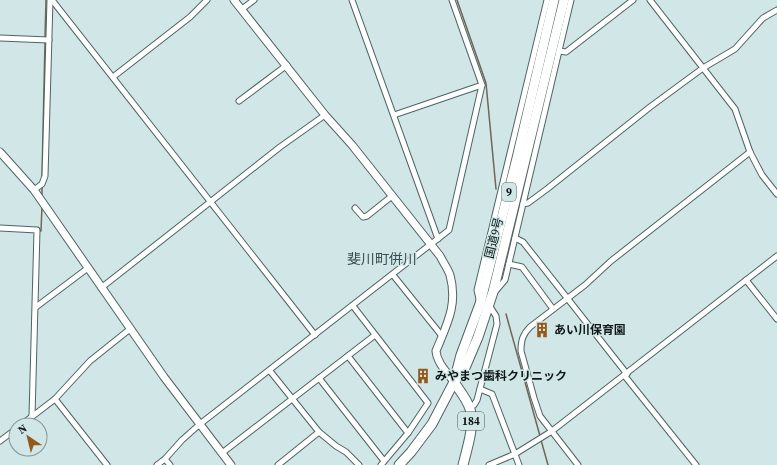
<svg xmlns="http://www.w3.org/2000/svg" width="777" height="465" font-family="'Source Serif 4','Noto Sans JP',serif">
<rect width="100%" height="100%" fill="#d1e7e7"/>
<g fill="none" stroke-linecap="round" stroke-linejoin="round">
<g stroke="#726456" stroke-width="1.5">
<polyline points="457,0 486,83 496,189"/>
<polyline points="45,38 46,0"/>
<polyline points="42,178 45,42"/>
<polyline points="42,196 42,186"/>
<polyline points="38,231 41,231 42,206"/>
<polyline points="506,314 540,436"/>
<polyline points="541,440 548,465"/>
</g>
<g stroke="#4f6363" stroke-width="7">
<g id="minor">
<polyline points="52,0 315,335"/>
<polyline points="352,0 438,239"/>
<polyline points="650,0 735,109 750,152 762,175 777,194"/>
<polyline points="242,9 254,0"/>
<polyline points="0,38 49,40"/>
<polyline points="559,51 566,52 633,0"/>
<polyline points="113,77 190,17 207,0"/>
<polyline points="239,101 287,65"/>
<polyline points="394,115 482,85"/>
<polyline points="34,190 42,184 45,176 50,0"/>
<polyline points="523,204 528,203 547,189 650,107 703,68 735,49 763,18 777,10"/>
<polyline points="355,208 363,217 367,216 392,196"/>
<polyline points="0,228 37,230 32,416"/>
<polyline points="515,238 523,242 627,374"/>
<polyline points="509,264 522,267 553,309"/>
<polyline points="393,275 442,336"/>
<polyline points="746,280 777,319"/>
<polyline points="101,288 280,147 325,115"/>
<polyline points="494,293 505,280 571,0"/>
<polyline points="479,299 477,290 547,0"/>
<polyline points="353,306 428,403 408,433 381,465"/>
<polyline points="36,307 88,268"/>
<polyline points="348,356 408,433"/>
<polyline points="270,371 319,432 336,446 346,452 359,465"/>
<polyline points="624,375 696,465"/>
<polyline points="319,378 384,461"/>
<polyline points="480,389 492,394 519,465"/>
<polyline points="55,399 107,465"/>
<polyline points="470,407 474,405 477,400 497,324 496,316 489,305"/>
<polyline points="21,425 55,399 90,361 130,329"/>
<polyline points="0,441 16,429"/>
<polyline points="222,453 375,335"/>
<polyline points="165,459 170,465"/>
<polyline points="157,465 165,459 182,440 200,424 449,230 482,85 452,0"/>
<polyline points="278,465 319,432"/>
<polyline points="489,465 515,454 552,431 777,256"/>
<path d="M578,465L540,416L534,398L521,351C521,340 523,334 530,327L585,285L611,261L750,152"/>
</g>
</g>
<g stroke="#4f6363" stroke-width="9">
<g id="tertiary">
<path d="M234,0L325,115L352,145L440,256C443,262 448,269 450,275C458,305 447,324 436,351C437,363 447,372 454,382"/>
<polyline points="0,152 34,190 164,377 231,465"/>
</g>
</g>
<g stroke="#4f6363" stroke-width="11">
<g id="trunk">
<polyline points="455,378 461,355 480,304 517,158 554,0"/>
<path d="M454,382C459,390 467,399 470,409C475,426 467,448 463,465"/>
<polyline points="399,465 411,452 432,424 454,382 464,370 478,337 493,292 564,0"/>
</g>
</g>
<use href="#minor" stroke="#fff" stroke-width="5"/>
<use href="#tertiary" stroke="#fff" stroke-width="7"/>
<use href="#trunk" stroke="#fff" stroke-width="9"/>
</g>
<defs>
<g id="building-bare" transform="scale(1.2)"><path d="M-4-6H4V6H1V3H-1V6H-4ZM-2.5-4.3h1.7v1.8h-1.7ZM.8-4.3h1.7v1.8H.8ZM-2.5-1h1.7V.8h-1.7ZM.8-1h1.7V.8H.8Z" fill="#94591a" stroke="#d1e7e7" stroke-width="2.5" paint-order="stroke"/></g>
</defs>
<g fill-rule="evenodd">
<use href="#building-bare" x="542" y="330"/>
<use href="#building-bare" x="423" y="376"/>
</g>
<g text-anchor="middle" stroke-width="3" stroke-linejoin="round" paint-order="stroke">
<g fill="#d1e7e7" stroke="#495555" stroke-width="1">
<rect x="502" y="183" width="14" height="18" rx="3"/>
<rect x="458" y="412" width="26" height="18" rx="3"/>
</g>
<g font-size="11" font-weight="bold" fill="#0f1717">
<text x="509" y="196">9</text>
<text x="471" y="425">184</text>
</g>
<g font-size="12" fill="#0f1717" stroke="#d1e7e7">
<text transform="translate(494 238) rotate(-76)" y="4">国道9号</text>
</g>
<g font-size="12" font-weight="bold" fill="#0f1717" stroke="#d1e7e7" text-anchor="start">
<text x="554" y="334">あい川保育園</text>
<text x="435" y="380">みやまつ歯科クリニック</text>
</g>
<g font-size="14" fill="#3b4d4e" stroke="#d1e7e7">
<text x="382" y="264">斐川町併川</text>
</g>
</g>
<g transform="translate(28 437) rotate(325)"><circle r="19" fill="#d1e7e7" stroke="#839494"/>
<path d="M0-3L7 15L0 10L-7 15Z" fill="#94591a"/>
<text y="-6" font-size="11" font-weight="bold" text-anchor="middle" fill="#0f1717">N</text>
</g>
</svg>
